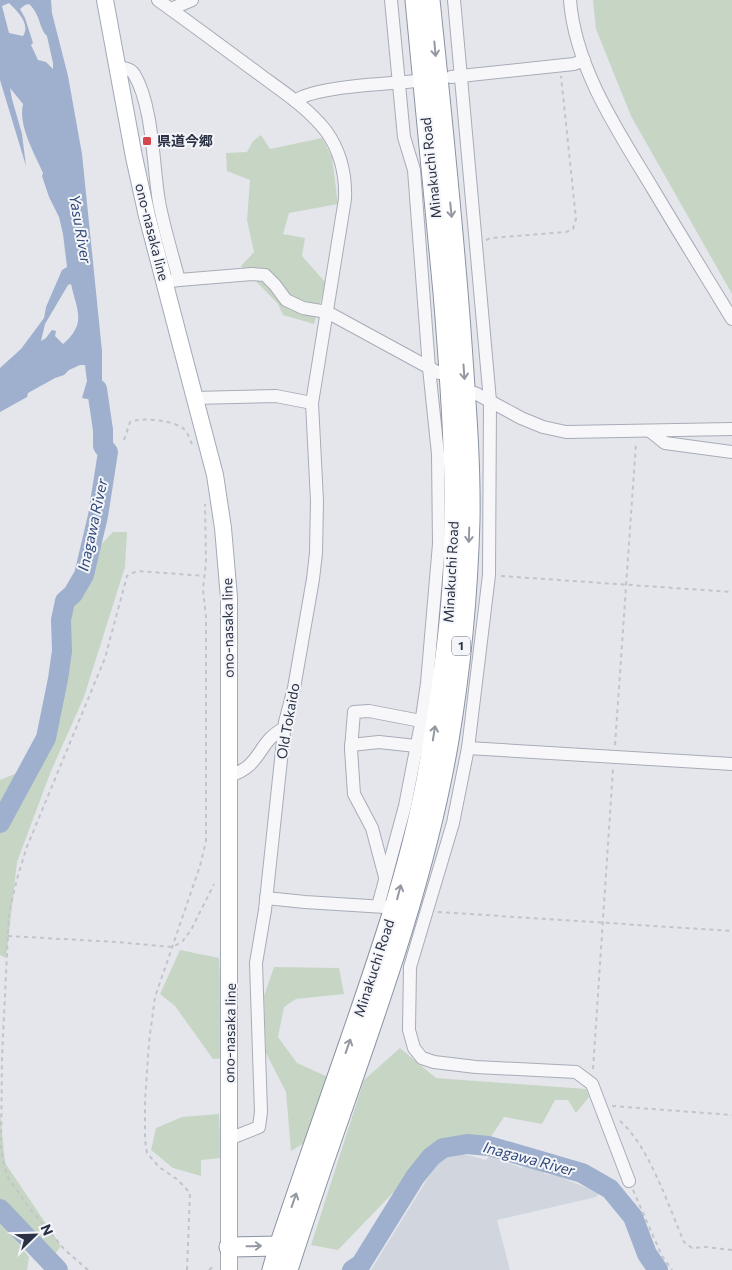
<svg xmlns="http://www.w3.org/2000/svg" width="732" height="1270" font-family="Commissioner,'Noto Sans JP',sans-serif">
<rect width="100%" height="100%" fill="#e4e6ec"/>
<polygon fill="#d1d5de" points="459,1153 486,1160 489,1156 522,1168 523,1165 544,1171 544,1174 557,1176 600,1193 596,1197 497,1220 510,1270 371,1270 436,1165 446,1157"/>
<g fill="#c7d6c4">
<polygon points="593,0 732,0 732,294 631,116 596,29"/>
<polygon points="261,135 270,149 322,138 332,157 338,204 289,213 283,234 305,238 302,256 326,283 314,324 283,315 278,304 241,266 254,252 247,220 250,180 227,171 226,153 247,152 253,141"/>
<polygon points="113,532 127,532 125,567 84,697 51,771 17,862 6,958 0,955 0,780 35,766 55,712 69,607 97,549"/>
<polygon points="180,950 219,958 224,1058 213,1059 175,1006 160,994"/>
<polygon points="274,967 339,968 344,994 296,999 284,1007 278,1037 297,1063 328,1077 304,1143 291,1151 286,1092 266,1053 264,996"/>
<polygon points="400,1048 436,1078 586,1089 589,1097 576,1113 568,1100 555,1100 542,1124 504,1117 486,1144 438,1146 338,1250 311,1245 364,1080"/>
<polygon points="0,1113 5,1163 61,1246 55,1254 0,1202"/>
<polygon points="219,1114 221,1158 201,1160 201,1176 173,1168 151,1150 156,1128 182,1117"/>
<polygon points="0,1221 29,1257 27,1270 0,1270"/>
</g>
<path fill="#9eb0cd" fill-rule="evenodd" d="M0,0H51L52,13L68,76L82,154L102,351V418L93,400L82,398L87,381L85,365H80L69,370L64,375L55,378L28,393L27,397L0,412V368L21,349L44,318L46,307L62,270L67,267L63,234L59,217L49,197L42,176L43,173C34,152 18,126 23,104L10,88L12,99L22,134L26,166L0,80ZM9,3C17,11 31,24 23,36L9,33L2,6ZM29,4C41,15 39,29 47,36L53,63V69L46,62L38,60L31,45L33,43L25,18L20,9L25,5ZM71,284C77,311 87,323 63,344L55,336L56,331L52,330L46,338L41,341L45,324L68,285Z"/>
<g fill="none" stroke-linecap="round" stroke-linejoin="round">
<g stroke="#9eb0cd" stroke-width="20">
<polyline points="0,823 46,738 58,679 62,651 61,620 65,601 73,594 84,575 98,516 108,452 103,446 103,430 97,389"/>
<polyline points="0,1209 58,1270"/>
<polyline points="352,1270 361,1264 415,1177 431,1157 443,1148 467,1144 489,1146 582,1173 610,1189 633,1217 647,1254 658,1270"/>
</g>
<g stroke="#a8acb7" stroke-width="14">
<g id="minor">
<path d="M158,0C193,25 228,51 263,77C285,93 309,109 326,131C341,152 346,175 345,199L312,403L317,501L316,553L313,579L294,688L285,722L265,910L256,963L261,1112L259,1127L229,1139"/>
<polyline points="454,0 490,401 489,575 468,748 453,823 410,967 409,1030 414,1048 422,1058 434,1062 476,1067 576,1072 592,1084 629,1181"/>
<path d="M570,0C575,68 619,133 653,189C679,233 706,276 732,319"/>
<polyline points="171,9 192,0"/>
<path d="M117,68C124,68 130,68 134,74C153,105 153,166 159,202C164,228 172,254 179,280L171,281"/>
<polyline points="451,77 574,64 584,60"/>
<path d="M295,101C315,86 389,84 417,81"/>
<polyline points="179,280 252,274 265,275 275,285 286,300 303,308 327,312 439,373"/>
<polyline points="475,393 521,418 543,427 566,432 732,429"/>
<polyline points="194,398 276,396 312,403"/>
<polyline points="650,431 665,443 732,452"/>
<polyline points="351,745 379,742 416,746"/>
<polyline points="468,748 732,764"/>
<path d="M229,776C263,766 257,741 285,728"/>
<polyline points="385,877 372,828 354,794 351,749 354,712 369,711 421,721"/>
<polyline points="266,898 305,902 385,907"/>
<polyline points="378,906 405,806 421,724 427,683 439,544 438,454 429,368 414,170 404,137 391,0"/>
</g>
</g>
<g stroke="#a2a9b8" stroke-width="18">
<polyline id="major" points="105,0 134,157 147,216 215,475 223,528 229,598 229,1270"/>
</g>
<g stroke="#8a92a3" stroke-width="21">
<g id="highway">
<polyline points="229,1247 279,1246"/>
<path d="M272,1270L279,1246C302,1177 326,1109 350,1040C381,950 413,859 429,764C439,706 448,646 452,587C458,489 451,390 443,293C434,195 424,98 415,0"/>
<path d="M288,1270C343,1094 418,923 449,740C461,668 468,593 470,520C471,461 466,403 462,344C454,229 442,115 430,0"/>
</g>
</g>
<g stroke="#c2c4cb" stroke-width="2" stroke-dasharray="4 4" stroke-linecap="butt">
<polyline points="486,240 491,238 566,232 573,229 576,219 561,76"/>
<path d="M124,440L130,422C142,417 175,420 185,430C188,433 190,440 192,444"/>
<polyline points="501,576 732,592"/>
<polyline points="615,745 636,443"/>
<polyline points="438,912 732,931"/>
<polyline points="8,936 116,942 172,947 182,942 191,930 214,884"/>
<polyline points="593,1069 613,769"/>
<polyline points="612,1106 732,1115"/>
<path d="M620,1121C649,1146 668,1205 684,1242L692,1248L705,1247L732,1250"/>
<polyline points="633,1190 662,1256 672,1270"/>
<polyline points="88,1270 65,1250 30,1209 7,1176 1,1150 2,1057 9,913 17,879 26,849 105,658 127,576 137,571 205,576"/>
<polyline points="187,1270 190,1193 178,1180 159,1167 147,1153 145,1140 145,1101 149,1042 155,997 200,866 206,841 206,617 203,590 206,562 205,504"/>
<polyline points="209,1270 215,1265"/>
</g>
<use href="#minor" stroke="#f7f7fa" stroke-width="12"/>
<use href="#major" stroke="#fff" stroke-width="16"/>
<use href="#highway" stroke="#fff" stroke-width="19"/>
</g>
<defs><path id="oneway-shaft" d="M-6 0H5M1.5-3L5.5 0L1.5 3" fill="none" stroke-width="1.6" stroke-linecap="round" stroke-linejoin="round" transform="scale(1.25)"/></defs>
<g stroke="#9498a2">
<use href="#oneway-shaft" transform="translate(435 49) rotate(85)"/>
<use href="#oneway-shaft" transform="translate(451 210) rotate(84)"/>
<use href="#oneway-shaft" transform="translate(464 372) rotate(86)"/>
<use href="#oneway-shaft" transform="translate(469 535) rotate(92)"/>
<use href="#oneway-shaft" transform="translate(434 733) rotate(-81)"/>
<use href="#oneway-shaft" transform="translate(399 892) rotate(-75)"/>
<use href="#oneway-shaft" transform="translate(348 1046) rotate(-71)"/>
<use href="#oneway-shaft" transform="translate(294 1200) rotate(-71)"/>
<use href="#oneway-shaft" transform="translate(254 1246) rotate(-1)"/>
</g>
<rect fill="#d4464d" stroke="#f4f5f9" stroke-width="2" x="142" y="136" width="10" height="10" rx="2.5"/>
<g text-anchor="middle" stroke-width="4" stroke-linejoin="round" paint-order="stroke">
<rect fill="#f4f5f9" stroke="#676c7b" stroke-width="1" x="452" y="636.5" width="18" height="19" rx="4"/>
<g font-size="12" font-weight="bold" fill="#2a3145">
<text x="461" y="650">1</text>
</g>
<g font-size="14" font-weight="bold" fill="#2a3145" stroke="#f4f5f9" text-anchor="start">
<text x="157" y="146">県道今郷</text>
</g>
<g font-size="14" fill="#2a3145" stroke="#f4f5f9">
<text transform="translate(431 168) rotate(-96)" y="5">Minakuchi Road</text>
<text transform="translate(152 232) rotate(76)" y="5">ono-nasaka line</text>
<text transform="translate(451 572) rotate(-87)" y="5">Minakuchi Road</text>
<text transform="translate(228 628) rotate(-91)" y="5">ono-nasaka line</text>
<text transform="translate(288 721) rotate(-80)" y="5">Old Tokaido</text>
<text transform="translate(374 968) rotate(-72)" y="5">Minakuchi Road</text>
<text transform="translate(230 1033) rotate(-89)" y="5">ono-nasaka line</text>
</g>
<g font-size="15" font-style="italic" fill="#324b7b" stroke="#f4f5f9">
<text transform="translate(80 229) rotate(80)" y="5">Yasu River</text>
<text transform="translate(93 525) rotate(-78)" y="5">Inagawa River</text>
<text transform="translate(529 1159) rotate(15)" y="5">Inagawa River</text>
</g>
</g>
<g transform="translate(35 1235) rotate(67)" stroke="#f4f5f9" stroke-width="4" paint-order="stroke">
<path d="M0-4L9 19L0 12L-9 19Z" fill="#2a3145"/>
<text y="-8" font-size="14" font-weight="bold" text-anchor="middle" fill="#2a3145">N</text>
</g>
</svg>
